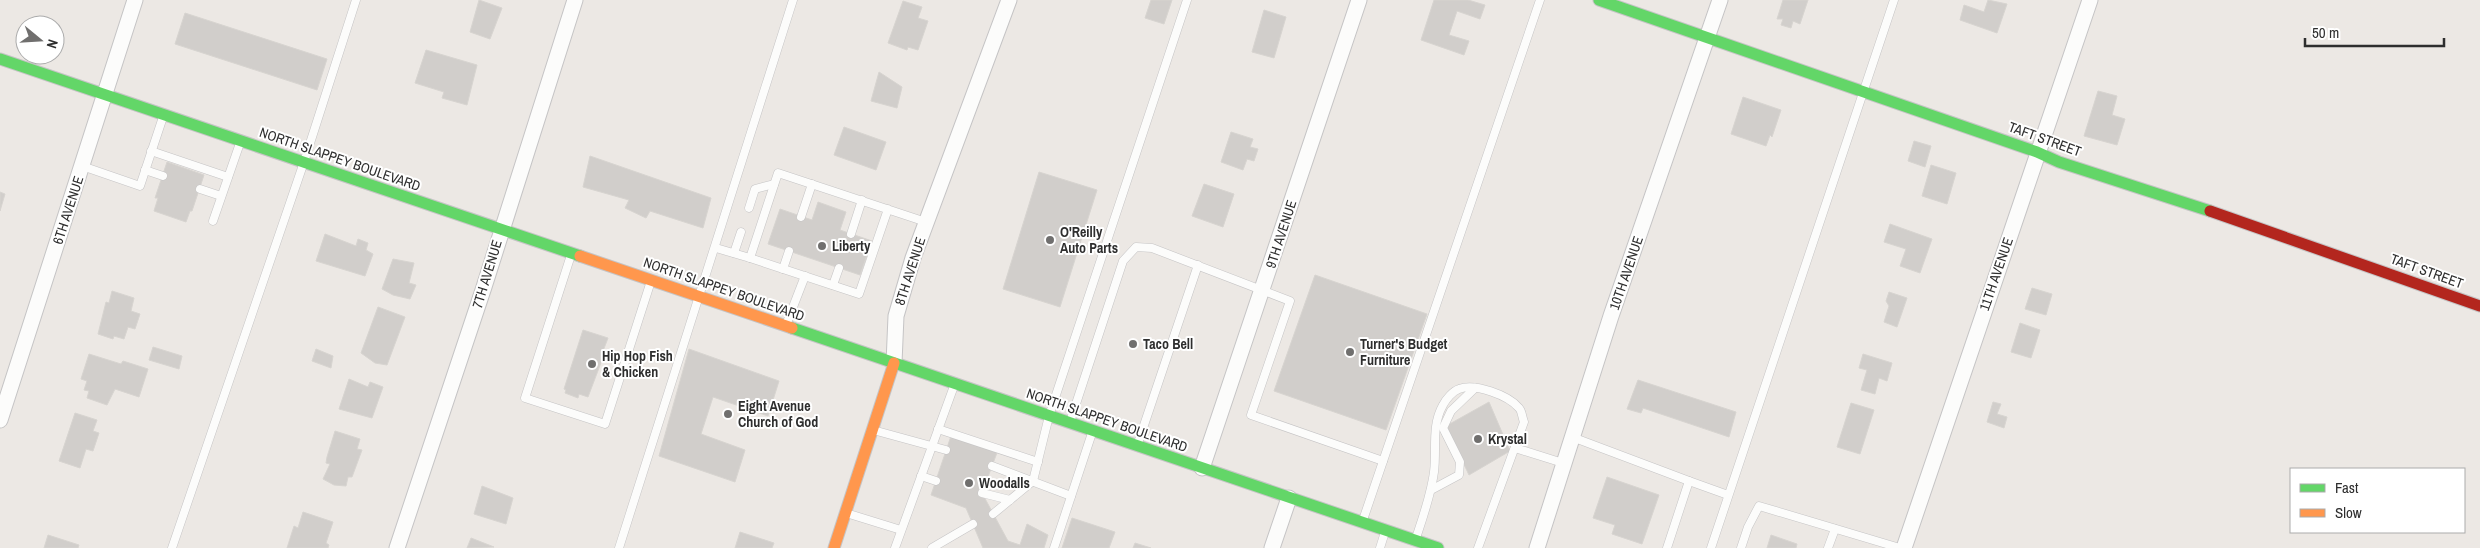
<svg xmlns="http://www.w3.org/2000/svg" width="2480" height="548" font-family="'Archivo Narrow',sans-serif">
<rect width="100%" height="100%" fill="#ece8e4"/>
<g fill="#d1cecb" stroke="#d7d4d0">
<polygon points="479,0 502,8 490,39 470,32"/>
<polygon points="1151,0 1172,0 1164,24 1145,18"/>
<polygon points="1434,0 1468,0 1485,5 1480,19 1457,11 1449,35 1469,41 1464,55 1421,40"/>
<polygon points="1783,0 1808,0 1800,24 1793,21 1791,28 1781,25 1783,19 1777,19"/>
<polygon points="1988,0 2007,4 1997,33 1960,20 1964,5 1984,12"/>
<polygon points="903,1 922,7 918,18 928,21 918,50 908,47 907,50 888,43"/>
<polygon points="1264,10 1286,17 1274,58 1252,52"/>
<polygon points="185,13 327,59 317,90 175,44"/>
<polygon points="426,50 477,65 467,105 442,98 444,92 415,83"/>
<polygon points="879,72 902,87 897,108 871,101"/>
<polygon points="2098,91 2117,96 2112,115 2125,119 2117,145 2084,136"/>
<polygon points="1743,97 1781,110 1772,137 1770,135 1766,146 1731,134"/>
<polygon points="844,127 886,142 876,170 834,155"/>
<polygon points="1231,132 1253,139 1250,147 1258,149 1254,161 1247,159 1243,170 1221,162"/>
<polygon points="1914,141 1931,146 1925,167 1908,161"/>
<polygon points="590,156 711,198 703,228 650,211 646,218 625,208 629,200 583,187"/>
<polygon points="167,162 204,175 192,211 190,211 186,222 154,211 158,198 155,198"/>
<polygon points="1931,165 1956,173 1947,204 1922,196"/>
<polygon points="1039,172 1097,190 1060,307 1003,289"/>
<polygon points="1204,184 1234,194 1223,227 1192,216"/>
<polygon points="0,192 5,194 0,211"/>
<polygon points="818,202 846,212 840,230 872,241 860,275 768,244 780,209 812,220"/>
<polygon points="1890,224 1932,239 1920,273 1900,266 1906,249 1884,242"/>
<polygon points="325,234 356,246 358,239 368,243 366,250 373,254 365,276 316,261"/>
<polygon points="393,259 414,263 409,283 416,285 410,299 393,295 382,289"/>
<polygon points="1315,275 1427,314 1386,430 1274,391"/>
<polygon points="2032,288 2052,294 2046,315 2025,309"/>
<polygon points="112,291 134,298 131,311 140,314 135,329 128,327 124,339 114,336 113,339 98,334 106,302 109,303"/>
<polygon points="1889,292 1907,298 1897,327 1884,322 1889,306 1886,301"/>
<polygon points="378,307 405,317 387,365 375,363 361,353"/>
<polygon points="2020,323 2040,330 2031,358 2011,352"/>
<polygon points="583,330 608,338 603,351 605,352 588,397 579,394 578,398 565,393 566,390 564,389"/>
<polygon points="153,347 182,356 179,369 149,360"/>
<polygon points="316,349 333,356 331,368 312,361"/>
<polygon points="689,349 779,381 768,416 713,397 701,434 745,450 735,482 659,456"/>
<polygon points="89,354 121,364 123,361 148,369 139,397 115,389 107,405 87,398 89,391 84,390 87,381 81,379"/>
<polygon points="1863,354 1892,363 1887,381 1879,378 1875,394 1861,390 1867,370 1859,368"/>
<polygon points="349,379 368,387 370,382 383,387 372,418 339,409"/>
<polygon points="1638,380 1736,412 1729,437 1643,408 1641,413 1627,409"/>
<polygon points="1489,402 1510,451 1469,475 1446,426"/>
<polygon points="1993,402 2001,404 1997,414 2007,417 2004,428 1987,422"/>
<polygon points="1851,403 1874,410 1860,454 1837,447"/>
<polygon points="75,413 97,420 93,431 99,433 93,451 86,449 80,468 59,461"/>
<polygon points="335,431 360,439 357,449 362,450 352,477 348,477 346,486 334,485 323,479 330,464 326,463 327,457"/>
<polygon points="951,436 998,450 982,493 1008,541 1020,545 1027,524 1048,535 1044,548 983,548 966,508 931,495"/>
<polygon points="1607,477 1659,495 1642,544 1612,534 1615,525 1593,518"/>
<polygon points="482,486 513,498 506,524 474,514"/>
<polygon points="303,512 333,522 326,543 329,545 328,548 287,548 294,526 298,528"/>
<polygon points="1072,518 1115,532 1109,548 1062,548"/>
<polygon points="740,532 774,543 772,548 735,548"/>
<polygon points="48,535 79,545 78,548 44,548"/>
<polygon points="1771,535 1797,544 1796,548 1767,548"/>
<polygon points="471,538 494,547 467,548"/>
<polygon points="1135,543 1151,548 1133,548"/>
</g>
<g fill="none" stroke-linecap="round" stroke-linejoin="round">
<g stroke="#c5c4c5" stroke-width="9">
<g id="lane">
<polyline points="151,151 228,177"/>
<polyline points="82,166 140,186 163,117"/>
<polyline points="145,170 163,176"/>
<polyline points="200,189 221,196"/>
<polyline points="749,208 755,189 774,184"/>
<polyline points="888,209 859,294 750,258 778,173 926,222"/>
<polyline points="801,217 812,184"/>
<polyline points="213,221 240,143"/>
<polyline points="851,234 862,200"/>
<polyline points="716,248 750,258"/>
<polyline points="734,253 741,232"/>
<polyline points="571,255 525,398 605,424 651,281"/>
<polyline points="783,269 789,251"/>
<polyline points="833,285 839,268"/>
<polyline points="786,325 805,276"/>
<polyline points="1070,422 1123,261 1136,247 1152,248 1290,301 1251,415 1383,461"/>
<polyline points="938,429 1038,462"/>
<polyline points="873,430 946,450"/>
<polyline points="1572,437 1689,481 1667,548"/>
<polyline points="1138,443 1198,265"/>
<polyline points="1515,448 1563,463"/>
<polyline points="992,466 1071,496"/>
<polyline points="921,476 936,481"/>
<polyline points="1689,481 1728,495"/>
<polyline points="1431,490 1459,475 1460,462 1443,428 1451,411 1475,388"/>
<polyline points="982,493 1010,500"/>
<polyline points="846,513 901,530"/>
<polyline points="993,514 1033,481 1049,416 1187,0"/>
<polyline points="1363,520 1540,0"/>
<path d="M1416,538C1423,517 1431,495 1434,472C1437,449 1431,426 1443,405C1446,399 1453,391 1459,389C1475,383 1508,395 1519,408C1522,411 1522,417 1524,422L1478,548"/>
<polyline points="172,548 304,162 356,0"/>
<polyline points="619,548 793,0"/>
<polyline points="895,548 954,386"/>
<polyline points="932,548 973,524"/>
<polyline points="1054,548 1092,433"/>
<polyline points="1380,548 1385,532"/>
<polyline points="1711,548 1894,0"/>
<polyline points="1741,548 1748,527 1759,506 1900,548"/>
<polyline points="1828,548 1835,529"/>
</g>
</g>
<g stroke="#c5c4c5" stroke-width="17">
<g id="street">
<polyline points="894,363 896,316 913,258 1009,0"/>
<polyline points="0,420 135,0"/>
<polyline points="1202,468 1359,0"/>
<polyline points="397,548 484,287 575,0"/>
<polyline points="1272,548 1289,498"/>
<polyline points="1537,548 1611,316 1720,0"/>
<polyline points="1904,548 2090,0"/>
</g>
</g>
<g stroke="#c5c4c5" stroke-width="13">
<g id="fast">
<polyline points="1599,0 2037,152 2059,162 2210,211"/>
<polyline points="0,59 580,256"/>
<polyline points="792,328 1438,548"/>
</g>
</g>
<g stroke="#c5c4c5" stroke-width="13">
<g id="slow">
<polyline points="580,256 792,328"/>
<polyline points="834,548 894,363"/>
</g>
</g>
<g stroke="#c5c4c5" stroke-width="13">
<polyline id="jam" points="2210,211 2480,306"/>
</g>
<use href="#lane" stroke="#fcfcfb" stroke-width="8"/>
<use href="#street" stroke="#fcfcfb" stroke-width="15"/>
<use href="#fast" stroke="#63d668" stroke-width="11"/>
<use href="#slow" stroke="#ff974d" stroke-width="11"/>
<use href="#jam" stroke="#b3261e" stroke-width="11"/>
</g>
<g fill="#706f6e" stroke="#fff" stroke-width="2">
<circle cx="1050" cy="240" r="5"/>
<circle cx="822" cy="246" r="5"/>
<circle cx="1133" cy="344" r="5"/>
<circle cx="1350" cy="352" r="5"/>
<circle cx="592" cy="364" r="5"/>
<circle cx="728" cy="414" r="5"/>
<circle cx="1478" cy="439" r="5"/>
<circle cx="969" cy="483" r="5"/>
</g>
<g text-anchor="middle" stroke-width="4" stroke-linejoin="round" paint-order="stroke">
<g font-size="14" fill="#2e2e2e" stroke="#fff">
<text transform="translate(2045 139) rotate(20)" y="5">TAFT STREET</text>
<text transform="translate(340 159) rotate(19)" y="5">NORTH SLAPPEY BOULEVARD</text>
<text transform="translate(68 210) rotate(-72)" y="5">6TH AVENUE</text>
<text transform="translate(1281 234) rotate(-72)" y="5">9TH AVENUE</text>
<text transform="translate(910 271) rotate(-72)" y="5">8TH AVENUE</text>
<text transform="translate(2427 271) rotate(20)" y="5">TAFT STREET</text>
<text transform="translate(1626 273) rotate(-71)" y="5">10TH AVENUE</text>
<text transform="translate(487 274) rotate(-73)" y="5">7TH AVENUE</text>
<text transform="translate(1996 274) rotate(-71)" y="5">11TH AVENUE</text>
<text transform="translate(724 289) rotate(19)" y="5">NORTH SLAPPEY BOULEVARD</text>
<text transform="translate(1107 420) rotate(19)" y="5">NORTH SLAPPEY BOULEVARD</text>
</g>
<g font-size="14" font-weight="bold" fill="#2e2e2e" stroke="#fff" text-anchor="start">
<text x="1060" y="237">O'Reilly<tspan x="1060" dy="16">Auto Parts</tspan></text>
<text x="832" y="251">Liberty</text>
<text x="1143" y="349">Taco Bell</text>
<text x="1360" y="349">Turner's Budget<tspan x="1360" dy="16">Furniture</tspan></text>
<text x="602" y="361">Hip Hop Fish<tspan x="602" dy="16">&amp; Chicken</tspan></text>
<text x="738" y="411">Eight Avenue<tspan x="738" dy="16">Church of God</tspan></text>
<text x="1488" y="444">Krystal</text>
<text x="979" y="488">Woodalls</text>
</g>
</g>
<rect x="2290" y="468" width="175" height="65" fill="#ffffff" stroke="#ababab"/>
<rect x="2300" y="484" width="25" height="8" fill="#63d668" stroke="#ababab"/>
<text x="2335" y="493" font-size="15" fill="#2e2e2e">Fast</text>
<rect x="2300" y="509" width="25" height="8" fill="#ff974d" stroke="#ababab"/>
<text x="2335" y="518" font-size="15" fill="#2e2e2e">Slow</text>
<g transform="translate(40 40) rotate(108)"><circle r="24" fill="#ffffff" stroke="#ababab"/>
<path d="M0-4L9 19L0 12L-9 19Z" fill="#706f6e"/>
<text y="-8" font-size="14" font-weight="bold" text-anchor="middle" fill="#2e2e2e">N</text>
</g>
<path d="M2305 38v8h139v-8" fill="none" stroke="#2e2e2e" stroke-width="2.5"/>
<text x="2312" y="38" font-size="15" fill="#2e2e2e" stroke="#ffffff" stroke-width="4" paint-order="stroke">50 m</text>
</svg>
